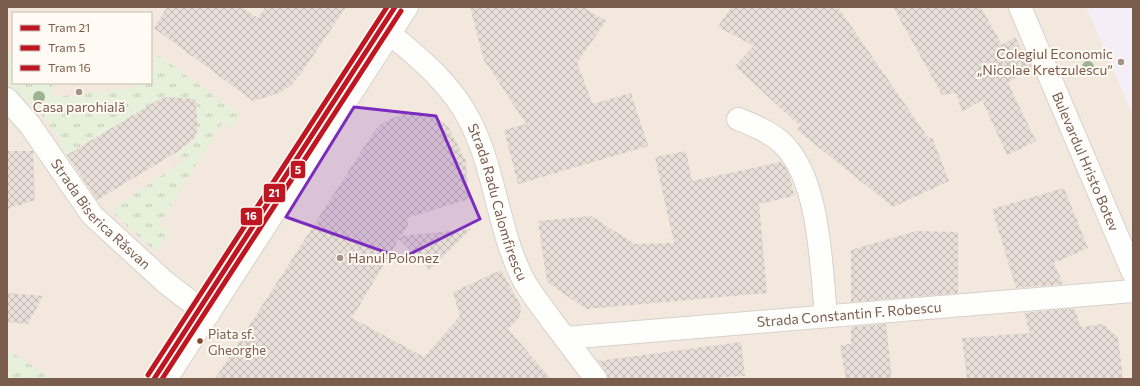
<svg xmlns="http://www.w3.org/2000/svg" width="1140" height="386" font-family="Commissioner,sans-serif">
<defs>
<pattern id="park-tufts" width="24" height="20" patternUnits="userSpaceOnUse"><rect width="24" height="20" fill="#e7f0db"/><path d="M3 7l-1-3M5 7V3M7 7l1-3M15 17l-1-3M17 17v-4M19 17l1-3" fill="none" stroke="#c0c6b4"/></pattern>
<pattern id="building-cross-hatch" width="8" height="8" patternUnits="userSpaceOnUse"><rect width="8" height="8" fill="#e6ded7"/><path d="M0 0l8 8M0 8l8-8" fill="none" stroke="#bfb7b1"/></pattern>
</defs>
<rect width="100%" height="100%" fill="#f9f5f0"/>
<path fill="#f2e8de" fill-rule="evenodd" d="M7,7H1133V379H7ZM13,13H151V83H13Z"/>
<polygon fill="#f6eef6" points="1086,7 1133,7 1133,116"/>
<g fill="url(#park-tufts)">
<path d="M13,53V83H52L53,97L134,88L135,83H151V56H160L240,115L232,128L223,122L159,224L170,233L156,252L114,215V208L183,161L177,152C183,148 191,144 195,138C209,113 181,91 158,100L67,155L48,122L29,101L7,85V54Z"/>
<polygon points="7,353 12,353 54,379 7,379"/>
</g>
<g fill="url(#building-cross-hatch)">
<polygon points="167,7 242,7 258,18 265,7 346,7 300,75 290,86 279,93 253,101 154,28"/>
<polygon points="470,7 583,7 606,21 577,63 593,104 631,93 648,146 518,184 504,130 526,124 484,60"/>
<polygon points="731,7 838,7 929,139 932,137 949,181 893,207 797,130 800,126 735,66 754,46 718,27"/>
<polygon points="893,7 981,7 1002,45 1015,37 1032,67 1008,83 1036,141 1007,155 982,100 962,112 956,93 942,95"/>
<polygon points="166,97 195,99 198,126 195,138 177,152 97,200 67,155 158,100"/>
<polygon points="415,112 430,114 441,121 449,128 466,161 469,199 407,218 408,225 401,236 471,229 430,270 399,239 352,318 424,357 460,316 453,292 501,270 521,306 520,317 508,329 551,379 215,379 375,130 382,123 402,114"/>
<polygon points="7,151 33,151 35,200 7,209"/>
<polygon points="686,151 692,181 781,162 785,166 790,177 794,196 759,204 767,293 586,309 547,282 538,221 591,216 635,244 674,243 655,157"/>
<polygon points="1064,188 1088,248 1054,263 1063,284 1016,288 992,209"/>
<polygon points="916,231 958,232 958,293 851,302 851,250"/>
<polygon points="7,293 43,296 28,324 7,322"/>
<polygon points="1074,308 1081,327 1103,324 1118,337 1123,379 967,379 962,338 1030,333 1024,313"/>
<polygon points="886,324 892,379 846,379 840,345 851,344 851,327"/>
<polygon points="741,342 745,376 721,377 721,379 608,379 606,372 598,361"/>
</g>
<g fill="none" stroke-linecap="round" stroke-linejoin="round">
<g stroke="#d7d1cb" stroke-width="24">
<g id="street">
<path id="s1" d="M390,34C420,58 454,87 471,123C496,173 498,231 524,281C532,295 543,308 552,321C567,340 581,360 596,379"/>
<path id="s2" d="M7,99L30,125L92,215L165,282L208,315"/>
<path d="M738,119C753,125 771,132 783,144C820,180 821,266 826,316"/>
<path id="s3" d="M565,338L1133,291"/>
</g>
</g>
<g stroke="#d9d2cb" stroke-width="24">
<g id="secondary">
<path id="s4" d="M1020,7L1133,273"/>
<polyline points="166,379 407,7"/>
</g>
</g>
<use href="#street" stroke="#fefefd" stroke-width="22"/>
<use href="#secondary" stroke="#fefefd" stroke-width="22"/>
<g stroke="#fffaf3" stroke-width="8">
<polyline id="tram-1" points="154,379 395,7"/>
</g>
<g stroke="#fffaf3" stroke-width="8">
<polyline id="tram-2" points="162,379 401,11"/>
</g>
<g stroke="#fffaf3" stroke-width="8">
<polyline id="tram-3" points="148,375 387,7"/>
</g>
<use href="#tram-1" stroke="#be1622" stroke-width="5"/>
<use href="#tram-2" stroke="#be1622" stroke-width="5"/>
<use href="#tram-3" stroke="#be1622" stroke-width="5"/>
</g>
<g fill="#9eb190">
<circle cx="1088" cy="67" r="6"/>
<circle cx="39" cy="97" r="6"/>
</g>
<path fill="#7b2cbf" fill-opacity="0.2" stroke="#7b2cbf" stroke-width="3" stroke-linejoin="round" d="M354,107L436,116L480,219L402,258L286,217Z"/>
<g fill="#a69286" stroke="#fffaf3" stroke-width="1.5">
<circle cx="1121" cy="62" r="4"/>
<circle cx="79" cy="92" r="4"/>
<circle cx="340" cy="258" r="4"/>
</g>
<circle fill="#7a4b2a" stroke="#fffaf3" stroke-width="1.5" cx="200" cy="341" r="3.5"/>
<g text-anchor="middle" stroke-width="4" stroke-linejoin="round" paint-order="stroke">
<g font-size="13" fill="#7a5c4d" stroke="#fffaf3" text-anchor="start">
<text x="208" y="339">Piata sf.<tspan x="208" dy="16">Gheorghe</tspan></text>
</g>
<g font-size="14" fill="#7a5c4d" stroke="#fffaf3" text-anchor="end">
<text x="1113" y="59">Colegiul Economic<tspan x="1113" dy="16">„Nicolae Kretzulescu”</tspan></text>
<text x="79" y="112" text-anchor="middle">Casa parohială</text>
<text x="348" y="263" text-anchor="start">Hanul Polonez</text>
</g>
<g font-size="14" fill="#7a5c4d" stroke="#fffaf3">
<text dy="5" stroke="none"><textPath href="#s4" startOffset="168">Bulevardul Hristo Botev</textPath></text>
<text dy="5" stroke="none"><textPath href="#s1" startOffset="205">Strada Radu Calomfirescu</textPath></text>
<text dy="5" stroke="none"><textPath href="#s2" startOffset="149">Strada Biserica Răsvan</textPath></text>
<text dy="5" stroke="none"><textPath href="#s3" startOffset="285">Strada Constantin F. Robescu</textPath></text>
</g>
</g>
<g stroke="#fffaf3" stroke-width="1.5">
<rect x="290" y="160" width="16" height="19" rx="4" fill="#be1622"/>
<rect x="263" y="183" width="23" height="20" rx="4" fill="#be1622"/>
<rect x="240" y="207" width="23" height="19" rx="4" fill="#be1622"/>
</g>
<g font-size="11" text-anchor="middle" font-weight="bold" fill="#fff">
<text x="298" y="174">5</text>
<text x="274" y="197">21</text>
<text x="251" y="220">16</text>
</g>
<rect width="1140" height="386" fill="none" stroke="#7a5c4d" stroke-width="16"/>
<rect x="12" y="12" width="140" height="72" fill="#fffaf3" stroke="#cabbb1"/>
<rect x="20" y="25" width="20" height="6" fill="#be1622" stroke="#cabbb1"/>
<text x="48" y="32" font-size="12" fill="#7a5c4d">Tram 21</text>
<rect x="20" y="45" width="20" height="6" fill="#be1622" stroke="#cabbb1"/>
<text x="48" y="52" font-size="12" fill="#7a5c4d">Tram 5</text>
<rect x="20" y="65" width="20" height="6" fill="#be1622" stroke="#cabbb1"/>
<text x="48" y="72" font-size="12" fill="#7a5c4d">Tram 16</text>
</svg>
